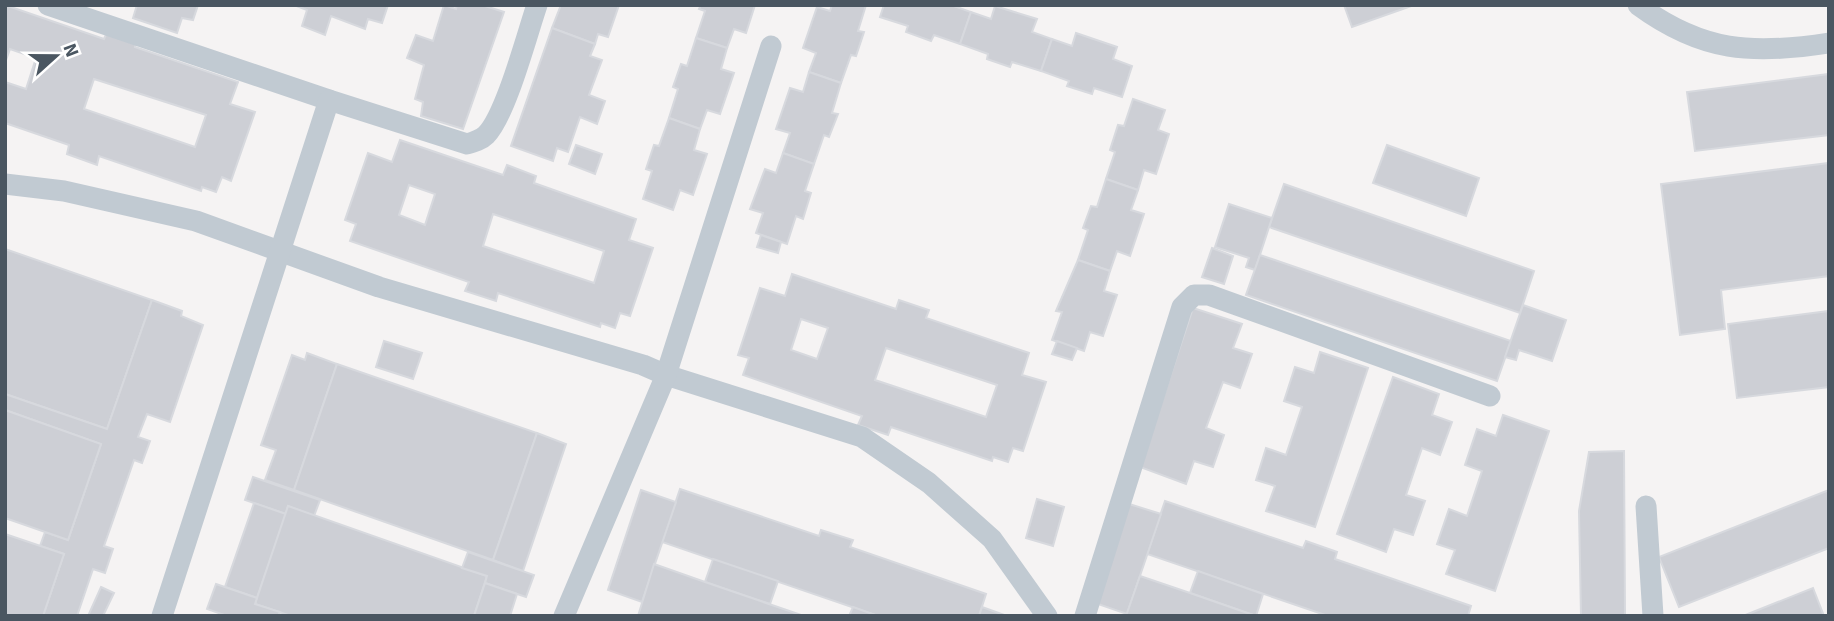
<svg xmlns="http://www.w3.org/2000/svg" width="1834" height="621" font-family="'Source Sans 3',sans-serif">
<rect width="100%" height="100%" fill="#f5f3f3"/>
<g fill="#cdcfd5" stroke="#d7d9de" stroke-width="2" fill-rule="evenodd">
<path d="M5,5L104,39L108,30L137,39L135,47L238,82L230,104L255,112L231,181L222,177L216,192L202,187L201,191L99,156L97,165L67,154L69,145L5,123V82L26,89L36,58L10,49L5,63ZM94,79L206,115L195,147L84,109Z"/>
<polygon points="137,5 198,5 193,20 182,18 177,33 133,18"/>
<polygon points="294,5 388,5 382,23 368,19 365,29 331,16 325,35 302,26 307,10"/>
<polygon points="444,5 456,9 457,5 482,5 504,12 463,129 421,116 423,102 415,99 424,65 407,58 416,35 433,41"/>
<polygon points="561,5 619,5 608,37 598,34 595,44 552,28"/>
<polygon points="701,5 755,5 746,33 734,29 727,48 696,38 705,11 699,9"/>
<polygon points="832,5 866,5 858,31 864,32 856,56 851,55 841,83 809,72 816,53 803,48 817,7 830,11"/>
<polygon points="884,5 951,5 971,12 960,44 934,35 931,41 906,32 908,26 880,17"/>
<polygon points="1344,5 1414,5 1352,27"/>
<polygon points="995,6 1037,19 1032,32 1052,39 1041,71 1012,62 1010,67 987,59 988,54 960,44 971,12 991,19"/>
<polygon points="552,28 595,44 590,56 602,60 589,95 605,101 597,124 580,117 568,152 557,148 553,161 511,146"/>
<polygon points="1076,33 1117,47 1113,59 1132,66 1122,97 1094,88 1092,94 1067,86 1069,81 1041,71 1052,39 1072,46"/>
<polygon points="696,38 727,48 721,69 734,73 720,114 707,110 700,129 669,118 678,89 673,87 681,64 687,66"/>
<polygon points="809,72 841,83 832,113 838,114 829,137 824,135 814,164 783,153 790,133 776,129 790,88 803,92"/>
<polygon points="1829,74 1829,135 1695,151 1687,92"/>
<polygon points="1133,99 1165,110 1158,130 1169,134 1156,174 1144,170 1138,190 1106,179 1115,152 1110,150 1118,125 1124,126"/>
<polygon points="669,118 700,129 694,150 707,154 693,195 680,190 673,210 643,199 652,171 646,169 654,145 659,146"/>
<path d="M400,140L503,175L507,165L536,176L534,183L636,219L629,240L653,248L630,316L620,313L615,328L601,323L600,327L498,293L496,301L465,291L469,282L350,241L356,224L345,220L368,153L392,162ZM409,185L435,194L425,225L399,215ZM493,214L604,251L594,283L483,246Z"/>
<polygon points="576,145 602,154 595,174 569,164"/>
<polygon points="1387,145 1479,178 1466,216 1373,183"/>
<polygon points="783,153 814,164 805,191 811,193 803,219 796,216 787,244 756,233 763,213 750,209 765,169 776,173"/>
<polygon points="1829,163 1829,276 1721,290 1725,329 1680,335 1661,184"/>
<polygon points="1106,179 1138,190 1131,210 1144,214 1130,256 1117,251 1110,271 1078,260 1088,230 1083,228 1091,206 1097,207"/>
<polygon points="1284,184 1534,271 1520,313 1269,227"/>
<polygon points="1229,204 1272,218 1255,270 1246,267 1249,258 1215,247"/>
<polygon points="761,235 781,242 778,253 757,247"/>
<polygon points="1212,248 1233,256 1224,284 1202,277"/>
<polygon points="5,249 152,300 107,429 5,394"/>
<polygon points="1260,255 1511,341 1497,381 1246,295"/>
<polygon points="1078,260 1110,271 1104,291 1117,295 1103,336 1090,332 1084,351 1052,340 1062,312 1056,311"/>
<path d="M792,274L896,309L899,300L929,310L926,318L1029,353L1022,375L1046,382L1023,451L1013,448L1008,462L993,457L992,461L891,427L888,435L858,425L862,416L743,375L749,358L738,355L760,288L785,296ZM801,319L828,328L817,359L791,350ZM886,348L997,385L986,417L875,380Z"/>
<polygon points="152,300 182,311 181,316 203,325 170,422 147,414 138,437 150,441 142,463 134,460 104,546 113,549 105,573 93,569 77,616 43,616 64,554 40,546 45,532 68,540 101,444 5,410 5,394 107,429"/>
<polygon points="1523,305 1566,320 1552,361 1519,350 1516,360 1505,357"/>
<polygon points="1193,308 1242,324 1233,348 1252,354 1240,388 1223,382 1206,428 1224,435 1213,467 1194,461 1186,484 1140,467"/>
<polygon points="1829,311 1829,387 1737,398 1728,324"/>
<polygon points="384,341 422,353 413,379 376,367"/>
<polygon points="1057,341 1077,348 1072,360 1052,354"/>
<polygon points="1320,352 1368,368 1315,527 1266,511 1275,486 1256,480 1266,448 1286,455 1302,407 1284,401 1295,367 1314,373"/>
<polygon points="307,353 337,364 294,490 265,480 276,450 261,445 292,355 305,360"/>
<polygon points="337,364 537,433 493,560 294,490"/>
<polygon points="1393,377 1439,394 1432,415 1452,422 1440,455 1422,448 1406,495 1425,501 1413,535 1394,529 1386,552 1337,534"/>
<polygon points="5,410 101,444 68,540 5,518"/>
<polygon points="1503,415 1549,431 1495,591 1446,574 1455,550 1437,544 1449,509 1467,516 1482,471 1465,465 1477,429 1496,436"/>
<polygon points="537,433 566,444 523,571 493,560"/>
<polygon points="1624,451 1625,616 1581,616 1579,511 1589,452"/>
<polygon points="253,477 320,500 314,516 288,506 286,514 245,500"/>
<polygon points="680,489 819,536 821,530 853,540 850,547 986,594 979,616 878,616 662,542"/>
<polygon points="641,490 676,502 642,602 608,590"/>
<polygon points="1829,490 1829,548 1679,607 1659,557"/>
<polygon points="1037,499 1064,507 1053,546 1026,538"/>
<polygon points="1165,501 1303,548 1306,541 1337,552 1335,559 1471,606 1468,616 1328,616 1147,554"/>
<polygon points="254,503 286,514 257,598 225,587"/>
<polygon points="1126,503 1161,514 1127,614 1092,602"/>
<polygon points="288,506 487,576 474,616 291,616 255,604"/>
<polygon points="5,534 64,554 43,616 5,616"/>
<polygon points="468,552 534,575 526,597 485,583 487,576 462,568"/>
<polygon points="713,559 778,581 770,604 705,582"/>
<polygon points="654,564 705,582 804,616 638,616"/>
<polygon points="1198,571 1263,594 1256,616 1190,593"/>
<polygon points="1140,576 1190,593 1256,616 1126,616"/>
<polygon points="485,583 517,594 510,616 474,616"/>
<polygon points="216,584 257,598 255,604 280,612 278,616 227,616 207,609"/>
<polygon points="101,587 114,593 103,616 88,616"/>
<polygon points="1813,588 1824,616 1743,616"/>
<polygon points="853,607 878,616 849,616"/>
<polygon points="982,607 1007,616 979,616"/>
</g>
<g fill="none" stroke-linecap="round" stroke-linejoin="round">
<g stroke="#c1cad2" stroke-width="21">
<polyline points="48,5 329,100"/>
<path d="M1638,5C1702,52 1752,55 1829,43"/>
<polyline points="5,184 64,191 196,221 379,287 643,365 666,375 862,437 929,483 992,539 1047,616"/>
<polyline points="1646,506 1653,616"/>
<path d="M162,616L329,100L467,144C474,142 481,140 486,135C506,115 527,34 537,5"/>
<polyline points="564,616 666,375 771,46"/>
<polyline points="1085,616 1182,307 1194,295 1209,295 1490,396"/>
</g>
</g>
<rect width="1834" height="621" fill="none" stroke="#4a5661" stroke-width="14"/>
<g transform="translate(56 56) rotate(69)" stroke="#ffffff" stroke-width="5" paint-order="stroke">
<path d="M0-5L12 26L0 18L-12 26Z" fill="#4a5661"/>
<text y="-10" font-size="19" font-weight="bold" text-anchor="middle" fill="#4a5661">N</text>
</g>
</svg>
